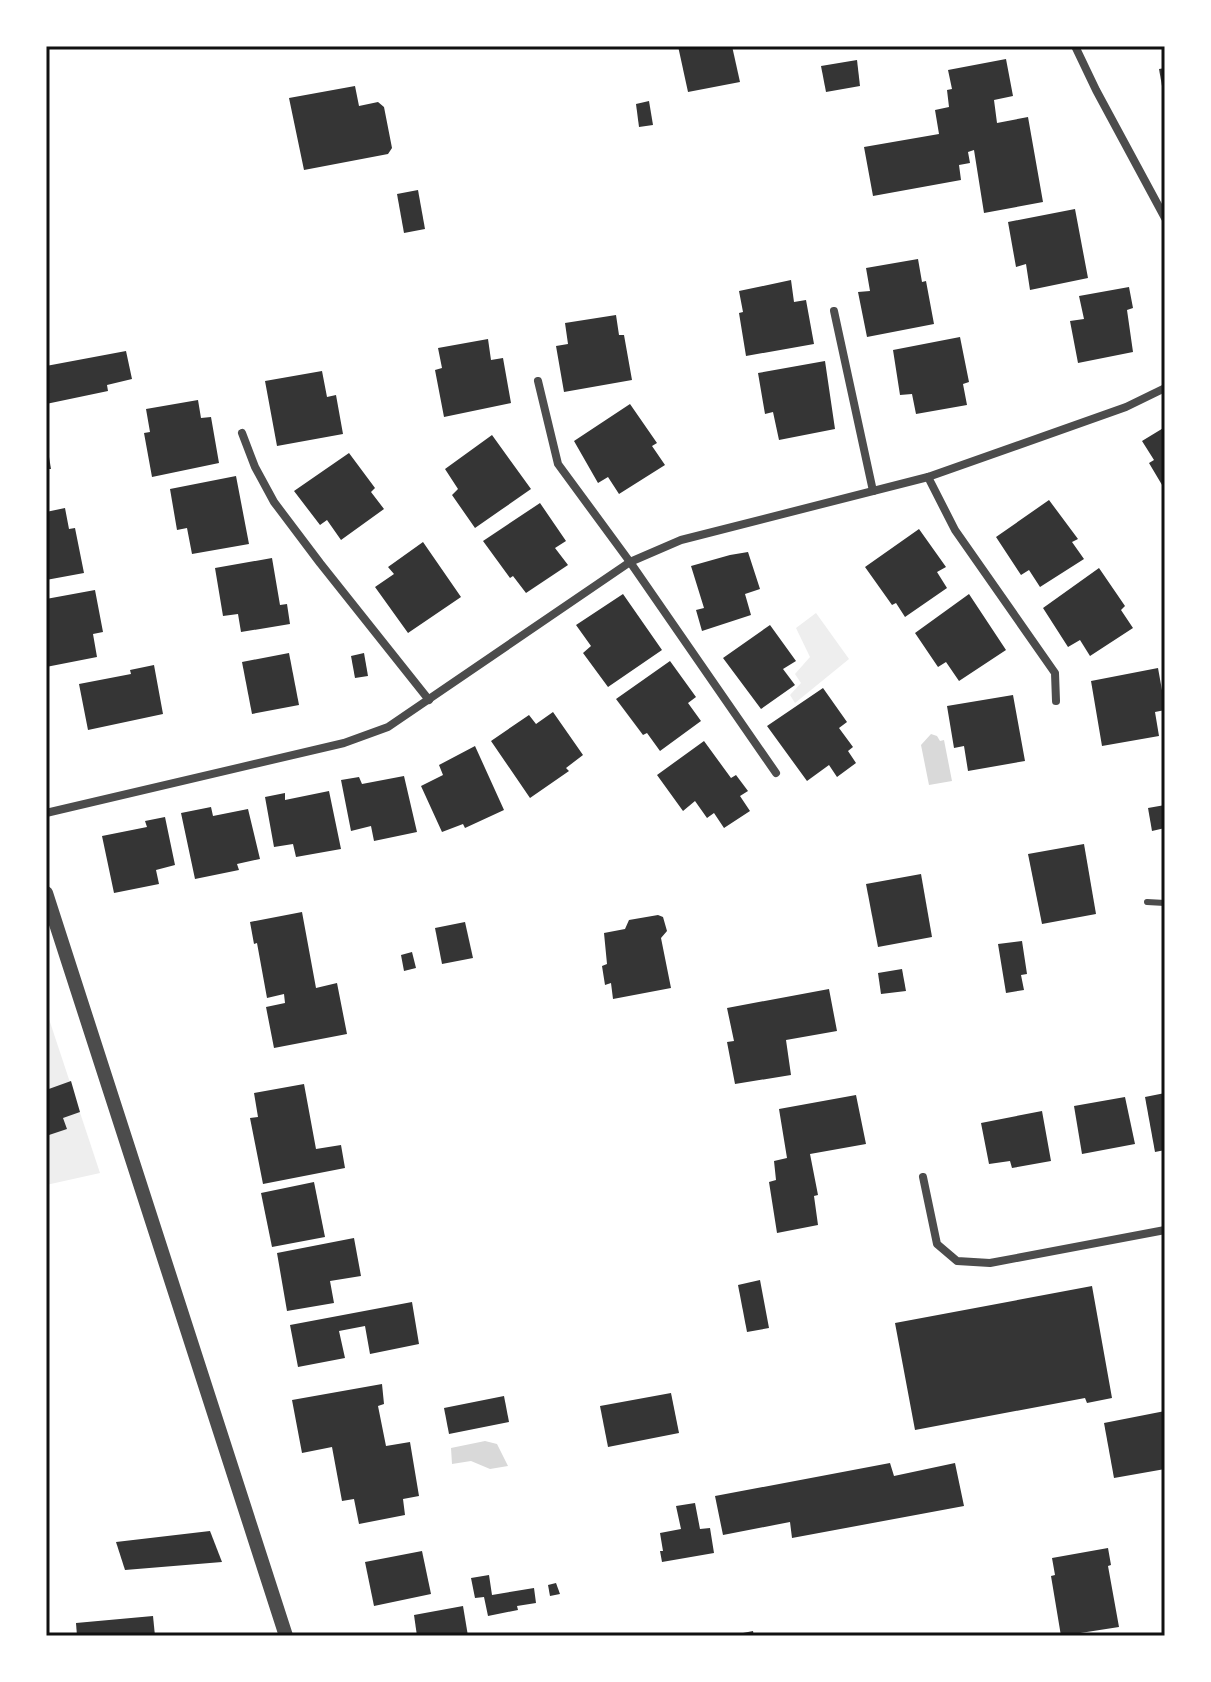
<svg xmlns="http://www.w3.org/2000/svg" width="1211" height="1682" font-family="'Golos Text',sans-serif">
<rect width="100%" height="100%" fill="#fff"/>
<g fill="#eee">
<polygon points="816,613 849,659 795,703 790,695 801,683 795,674 810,657 796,628"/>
<polygon points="46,1010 100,1173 46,1185"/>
</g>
<g fill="#d9d9d9">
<polygon points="931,734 937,736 940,741 944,740 952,781 929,785 921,745"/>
<polygon points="485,1441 497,1444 508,1466 490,1469 471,1461 452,1464 451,1448"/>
</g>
<g fill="#353535">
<polygon points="678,46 732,46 740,82 688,92"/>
<polygon points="1006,59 1013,96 994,100 997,123 1028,117 1043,202 984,213 974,150 968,152 970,163 959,165 961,180 873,196 864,147 939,134 935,110 949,107 947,90 952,89 948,70"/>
<polygon points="857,60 860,86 826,92 821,66"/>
<polygon points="1165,68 1165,86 1162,86 1159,69"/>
<polygon points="355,86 359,106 378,102 384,107 392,148 388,154 304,170 289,98"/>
<polygon points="649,101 653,125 639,127 636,104"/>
<polygon points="418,190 425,229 404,233 397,194"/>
<polygon points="1075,209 1088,278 1030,290 1026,264 1016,267 1008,222"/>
<polygon points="918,259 922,282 926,281 934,324 867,337 858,292 870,291 866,268"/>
<polygon points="791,280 794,302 806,300 814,344 746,356 739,313 743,312 739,291"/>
<polygon points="1129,287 1133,308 1127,310 1133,352 1078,363 1070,321 1084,319 1079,296"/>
<polygon points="616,315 619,335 624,335 632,380 564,392 556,346 568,344 565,323"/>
<polygon points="960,337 969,382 963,384 967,405 916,414 912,394 900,395 893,350"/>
<polygon points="488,339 491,360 503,358 511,403 444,417 435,370 442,368 438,348"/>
<polygon points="126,351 132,379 107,385 108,391 46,404 46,366"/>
<polygon points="825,361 835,429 779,440 773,412 765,414 758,373"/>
<polygon points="322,371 327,397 336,395 343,434 277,446 265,381"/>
<polygon points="198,400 201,418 211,417 219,463 152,477 144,433 150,432 146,409"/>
<polygon points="630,404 657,443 652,446 665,465 619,494 608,477 598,483 574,441"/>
<polygon points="1165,427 1165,490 1149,463 1154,460 1142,441"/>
<polygon points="492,435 531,489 475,528 452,495 458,489 445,469"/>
<polygon points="46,451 48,451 51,469 46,469"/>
<polygon points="349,453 375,488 371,492 384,509 341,540 327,520 320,525 294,491"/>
<polygon points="236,476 249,544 192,554 187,528 177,530 170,489"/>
<polygon points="1049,500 1078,539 1072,542 1084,559 1040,587 1029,570 1021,575 996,537"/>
<polygon points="540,503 566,541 555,548 568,565 526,593 513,576 510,578 483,541"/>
<polygon points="65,508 69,529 75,528 84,573 46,580 46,512"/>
<polygon points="919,529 946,567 937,572 947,588 905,617 896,603 892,605 865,567"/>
<polygon points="423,542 461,597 408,633 375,587 394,574 388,567"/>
<polygon points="748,552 760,589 745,594 751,615 702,631 696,610 704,608 691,566 730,555"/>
<polygon points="272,558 280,605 287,604 290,624 241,632 238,614 223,616 215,568"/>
<polygon points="1099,568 1125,606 1121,610 1133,628 1090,656 1080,640 1068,647 1043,608"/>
<polygon points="95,590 103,632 93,634 97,657 46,667 46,599"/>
<polygon points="623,594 662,650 608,687 583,653 591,646 576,625"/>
<polygon points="969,594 1006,650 959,681 946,662 938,667 915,633"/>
<polygon points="770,625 796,661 783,669 795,685 761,709 723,658"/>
<polygon points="289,653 299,705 252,714 242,662"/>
<polygon points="364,653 368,676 355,678 351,656"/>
<polygon points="670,661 696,697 688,703 701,721 660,751 647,733 643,735 616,699"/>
<polygon points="154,665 163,714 88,730 79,684 131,674 130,670"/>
<polygon points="1158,668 1165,707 1165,710 1155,712 1159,736 1102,746 1091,681"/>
<polygon points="823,688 847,722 839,728 853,747 848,751 856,763 837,777 829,765 807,781 767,726"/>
<polygon points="1013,695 1025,761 968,771 964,746 954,748 947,706"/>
<polygon points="553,712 583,755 566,768 569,771 530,798 491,741 529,715 536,724"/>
<polygon points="704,741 731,778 736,775 748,791 740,796 750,811 724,828 714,813 707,818 695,801 683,811 657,775"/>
<polygon points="475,746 504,810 465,828 463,824 442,832 421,786 443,775 439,765"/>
<polygon points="404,776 417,832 374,841 371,826 351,831 341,780 359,777 362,784"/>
<polygon points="329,791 341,849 296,857 293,844 274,847 265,797 285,793 285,800"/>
<polygon points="1165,805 1165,828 1152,831 1148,808"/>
<polygon points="211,807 213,816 248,809 260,859 237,864 239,870 195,879 181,813"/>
<polygon points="165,817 175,865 156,870 159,884 114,893 102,836 147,827 145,821"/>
<polygon points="1084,844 1096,914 1042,924 1028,854"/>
<polygon points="921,874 932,937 878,947 866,884"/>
<polygon points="302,912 316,988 337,983 347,1034 274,1048 266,1007 285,1003 284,994 267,998 257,943 254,944 250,922"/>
<polygon points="658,915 663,917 667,931 661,938 671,988 613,999 611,983 605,985 602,966 607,964 604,933 625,929 629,920"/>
<polygon points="465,922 473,958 442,964 435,928"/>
<polygon points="1022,941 1027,974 1021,975 1024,990 1006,993 998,944"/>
<polygon points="412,952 416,968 404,971 401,955"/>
<polygon points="902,969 906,991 881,994 878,973"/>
<polygon points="829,989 837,1031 786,1040 791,1075 735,1084 727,1042 734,1041 727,1008"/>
<polygon points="71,1081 80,1112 63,1118 67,1129 46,1136 46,1090"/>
<polygon points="304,1084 316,1149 341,1145 345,1168 263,1184 250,1118 258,1117 254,1093"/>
<polygon points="1165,1093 1165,1150 1155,1152 1145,1097"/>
<polygon points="856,1095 866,1144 810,1154 818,1195 814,1196 818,1225 777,1233 769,1182 776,1180 774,1161 787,1158 779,1109"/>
<polygon points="1125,1097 1135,1144 1082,1154 1074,1106"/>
<polygon points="1042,1111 1051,1161 1012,1168 1010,1161 989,1164 981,1123"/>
<polygon points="314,1182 325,1237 272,1247 261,1193"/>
<polygon points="354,1238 361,1276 330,1281 334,1303 287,1311 277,1253"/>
<polygon points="760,1280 769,1328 747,1332 738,1285"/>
<polygon points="1092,1286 1112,1398 1087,1403 1085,1398 915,1430 895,1323"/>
<polygon points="412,1302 419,1344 370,1354 365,1326 339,1331 345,1358 298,1367 290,1325"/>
<polygon points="382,1384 384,1404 378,1406 386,1446 410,1442 419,1496 403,1499 405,1515 359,1524 354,1499 342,1501 332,1447 302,1453 292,1400"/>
<polygon points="671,1393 679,1433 608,1447 600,1406"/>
<polygon points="504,1396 509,1422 449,1434 444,1408"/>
<polygon points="1165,1411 1165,1469 1114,1478 1104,1423"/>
<polygon points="890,1463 894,1476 955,1463 964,1506 792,1538 790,1522 723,1535 715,1496"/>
<polygon points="695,1503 700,1529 710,1528 714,1553 662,1562 660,1551 663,1551 660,1533 681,1529 676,1506"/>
<polygon points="210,1531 222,1562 125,1570 116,1542"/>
<polygon points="1108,1548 1111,1565 1108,1566 1119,1627 1061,1636 1051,1576 1055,1575 1052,1558"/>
<polygon points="422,1551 431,1594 374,1606 365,1562"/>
<polygon points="489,1575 492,1595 534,1588 536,1603 517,1606 518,1610 488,1616 484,1597 475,1598 471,1578"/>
<polygon points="556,1583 560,1594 550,1596 548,1585"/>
<polygon points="463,1606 468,1636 417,1636 414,1615"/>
<polygon points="153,1616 155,1636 77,1636 76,1623"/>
<polygon points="753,1631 754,1636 734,1636 733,1635"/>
</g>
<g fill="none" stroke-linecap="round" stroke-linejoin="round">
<polyline stroke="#4c4c4c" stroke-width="6" points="1147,902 1165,903"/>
<g stroke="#4c4c4c" stroke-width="8">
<polyline points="1075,46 1096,90 1165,218"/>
<polyline points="834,311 873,491"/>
<polyline points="538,381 558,464 630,562 776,773"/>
<polyline points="242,433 255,467 274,502 320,563 429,700"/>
<polyline points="928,477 955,530 1055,673 1056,701"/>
<polyline points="46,813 344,743 388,727 630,562 681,540 928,477 1126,407 1165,388"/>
<polyline points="923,1177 937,1244 957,1261 990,1263 1165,1230"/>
</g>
<polyline stroke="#4c4c4c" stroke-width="14" points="46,893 286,1636"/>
</g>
<rect width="1211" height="1682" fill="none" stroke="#ffffff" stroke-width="96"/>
<rect x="48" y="48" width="1115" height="1586" fill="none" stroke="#111" stroke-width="3"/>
</svg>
